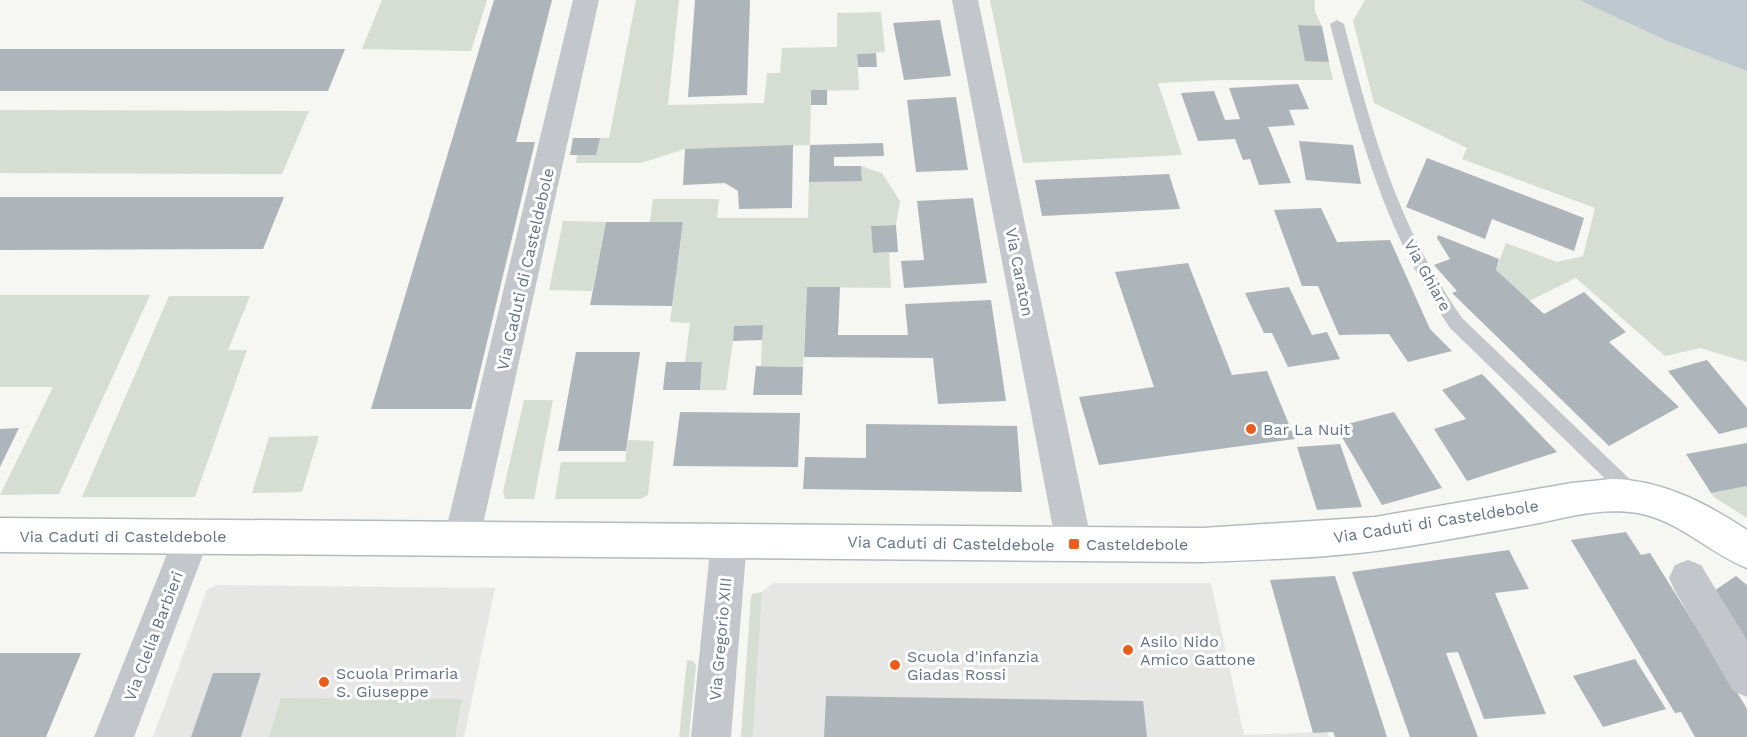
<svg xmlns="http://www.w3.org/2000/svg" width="1747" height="737" font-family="'Work Sans',sans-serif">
<rect width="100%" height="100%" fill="#f6f6f2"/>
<g fill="#e6e7e5">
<polygon points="773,583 1211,583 1244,735 1327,732 1329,737 753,737 762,592"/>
<polygon points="216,585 495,588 464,737 153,737 207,590"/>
</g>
<g fill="#d6ddd3">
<polygon points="382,0 487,0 471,51 362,49"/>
<polygon points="636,0 679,0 668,105 764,103 767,73 780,73 782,48 837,47 837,13 881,12 885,52 857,54 859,90 811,91 810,145 685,149 641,163 576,163 577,155 600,138 609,138"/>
<path d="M990,0H1315C1313,12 1317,15 1322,26L1299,25L1305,60L1329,62L1333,80H1220L1158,83L1182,155L1023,163Z"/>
<polygon points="1365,0 1579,0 1667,41 1747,71 1747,362 1700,348 1665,356 1576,278 1529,301 1496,270 1506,243 1557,262 1583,256 1595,208 1462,159 1467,148 1374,103 1353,21"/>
<polygon points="0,110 309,111 282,174 0,173"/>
<polygon points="861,166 882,173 900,201 896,225 871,226 873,253 889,253 891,288 807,287 803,367 761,366 762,325 735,326 726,390 700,390 702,362 685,362 690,323 670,322 683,222 650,222 653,199 719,199 717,218 808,218 809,182 862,180"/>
<polygon points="563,221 606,222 592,291 549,290"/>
<polygon points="0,295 150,295 59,494 0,495 53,387 0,387"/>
<polygon points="169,296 250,296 228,350 247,350 195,497 82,497"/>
<polygon points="524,400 553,400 534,499 505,499 503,492"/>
<polygon points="319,436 302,492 252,493 269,437"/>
<polygon points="628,440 654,441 648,495 640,499 555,499 561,462 625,462"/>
<polygon points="1747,486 1747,518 1714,497 1711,493"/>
<polygon points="762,592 753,737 741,737 751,597 752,594"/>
<polygon points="687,660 693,661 696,665 689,737 679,737"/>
<polygon points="281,698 462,699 455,737 269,737"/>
</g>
<polygon fill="#bec8ce" points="1579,0 1747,0 1747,71 1667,41"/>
<g fill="#adb4ba">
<polygon points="494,0 552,0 516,142 535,142 471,409 371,409"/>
<polygon points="695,0 750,0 747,95 688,97"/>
<polygon points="940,20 951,76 904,80 893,23"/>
<polygon points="1298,25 1322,26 1329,62 1305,61"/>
<polygon points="0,49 345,49 328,91 0,91"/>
<polygon points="876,53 877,67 858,67 857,54"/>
<polygon points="1298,84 1309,109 1289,110 1295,125 1268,127 1291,183 1259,185 1250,159 1243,160 1235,139 1198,141 1181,93 1214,91 1225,120 1240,119 1229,88"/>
<rect x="811" y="90" width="16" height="15"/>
<polygon points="956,97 968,170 916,172 907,100"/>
<polygon points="573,138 600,138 596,155 570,155"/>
<polygon points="1299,141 1353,145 1361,184 1306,180"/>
<polygon points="883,143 884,156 834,157 834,166 861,166 862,181 809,182 810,145"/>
<polygon points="793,145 792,208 739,209 738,191 725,183 683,185 685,149"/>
<polygon points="1427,158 1584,218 1574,251 1492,219 1485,239 1406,207"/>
<polygon points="1169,174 1180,209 1042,216 1035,180"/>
<polygon points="0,197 284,197 263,249 0,250"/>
<polygon points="973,198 987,283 904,288 901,261 924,260 917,201"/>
<polygon points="1321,208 1337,242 1390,240 1430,329 1452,351 1408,362 1389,334 1339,335 1318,286 1302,286 1274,210"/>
<polygon points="606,222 683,222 672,306 590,305"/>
<polygon points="896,225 898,252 873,253 871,226"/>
<polygon points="1438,235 1499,259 1496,270 1544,314 1584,292 1626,332 1609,342 1679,407 1609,446 1452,293 1457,291 1434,265 1450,259 1437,238"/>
<polygon points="1188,263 1232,375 1267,371 1295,439 1099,465 1079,397 1154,387 1115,272"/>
<polygon points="807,287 840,287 838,335 908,335 905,304 991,300 1006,401 938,404 933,358 804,357"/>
<polygon points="1289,287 1312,335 1327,332 1340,359 1288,367 1272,333 1264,333 1245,293"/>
<polygon points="763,325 762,340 733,341 734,326"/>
<polygon points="576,352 640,352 626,451 558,451"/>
<polygon points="1707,360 1747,408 1747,427 1719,434 1668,371"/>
<polygon points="666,362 702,362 700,390 663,390"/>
<polygon points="756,366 803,367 802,395 753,395"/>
<polygon points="1482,374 1557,452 1467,481 1434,429 1466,419 1442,390"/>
<polygon points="680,412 800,413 798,467 673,466"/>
<polygon points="1394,412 1442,488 1382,505 1336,427"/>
<polygon points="866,424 1017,426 1022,492 803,489 805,457 866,458"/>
<polygon points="19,428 0,467 0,429"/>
<polygon points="1747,443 1747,486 1711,493 1686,454"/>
<polygon points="1340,444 1362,507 1317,510 1297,447"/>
<polygon points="1626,532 1641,555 1650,553 1743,702 1747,709 1747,737 1695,737 1681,712 1675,713 1571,540"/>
<polygon points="1509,550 1529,589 1495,593 1546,714 1484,719 1458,652 1446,653 1478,737 1410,737 1352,572"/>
<polygon points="1335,576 1352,628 1387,737 1335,737 1333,732 1313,733 1270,580"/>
<polygon points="1736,576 1747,585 1747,646 1711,593"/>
<polygon points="0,653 81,653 46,737 0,737"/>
<polygon points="1635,659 1666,709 1603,727 1573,676"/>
<polygon points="213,673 261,673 241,737 191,737"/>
<polygon points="826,696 1143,701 1147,737 824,737"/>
</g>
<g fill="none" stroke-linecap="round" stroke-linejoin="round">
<g stroke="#b5babf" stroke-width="3">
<path id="secondary" d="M1612,479C1662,480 1706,503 1747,530V568C1709,553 1680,521 1638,513C1603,507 1568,517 1534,524C1490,532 1447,540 1403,547C1337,558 1270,559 1203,562L0,552V518L1203,528L1375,517L1572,483Z"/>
</g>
<path fill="#c3c6ca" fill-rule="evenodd" d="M1337,20L1344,24C1372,132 1397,225 1462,318L1640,489L1643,495L1640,501L1634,503L1628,501L1450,328C1385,232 1359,135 1330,24Z"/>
<g fill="#c3c6ca" fill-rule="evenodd">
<polygon points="573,0 599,0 480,538 475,550 462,555 449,550 444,538"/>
<polygon points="952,0 978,0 1092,544 1087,556 1074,561 1061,556 1056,544"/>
<polygon points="192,519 205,524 210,536 134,737 94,737 179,524"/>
<polygon points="729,524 742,529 747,541 731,737 691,737 711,541 716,529"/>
<polygon points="1688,560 1701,565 1747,640 1747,697 1733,691 1675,591 1669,578 1675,565"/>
</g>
<use href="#secondary" fill="#fff" fill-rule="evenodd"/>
</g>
<g fill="#ec5d1c" stroke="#fff" stroke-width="2">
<circle cx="1251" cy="429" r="6"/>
<rect x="1068" y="538" width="12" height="12" rx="3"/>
<circle cx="1128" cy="650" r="6"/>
<circle cx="895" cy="665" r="6"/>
<circle cx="324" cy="682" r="6"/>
</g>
<g text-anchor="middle" stroke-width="6" stroke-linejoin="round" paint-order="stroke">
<g font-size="16" fill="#637385" stroke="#fff">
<text transform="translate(525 269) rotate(-77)" y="6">Via Caduti di Casteldebole</text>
<text transform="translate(1020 272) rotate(79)" y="6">Via Caraton</text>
<text transform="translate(1428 275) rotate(61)" y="6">Via Ghiare</text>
<text transform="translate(1436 521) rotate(-9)" y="6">Via Caduti di Casteldebole</text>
<text x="123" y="542">Via Caduti di Casteldebole</text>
<text transform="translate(951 543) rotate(1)" y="6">Via Caduti di Casteldebole</text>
<text transform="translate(153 636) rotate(-69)" y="6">Via Clelia Barbieri</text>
<text transform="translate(720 639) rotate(-85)" y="6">Via Gregorio XIII</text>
</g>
<g font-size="16" fill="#637385" stroke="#fff" text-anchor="start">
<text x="1263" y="435">Bar La Nuit</text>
<text x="1086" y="550">Casteldebole</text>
<text x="1140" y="647">Asilo Nido<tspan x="1140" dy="18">Amico Gattone</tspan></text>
<text x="907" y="662">Scuola d'infanzia<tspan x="907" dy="18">Giadas Rossi</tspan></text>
<text x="336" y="679">Scuola Primaria<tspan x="336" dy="18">S. Giuseppe</tspan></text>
</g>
</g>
</svg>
